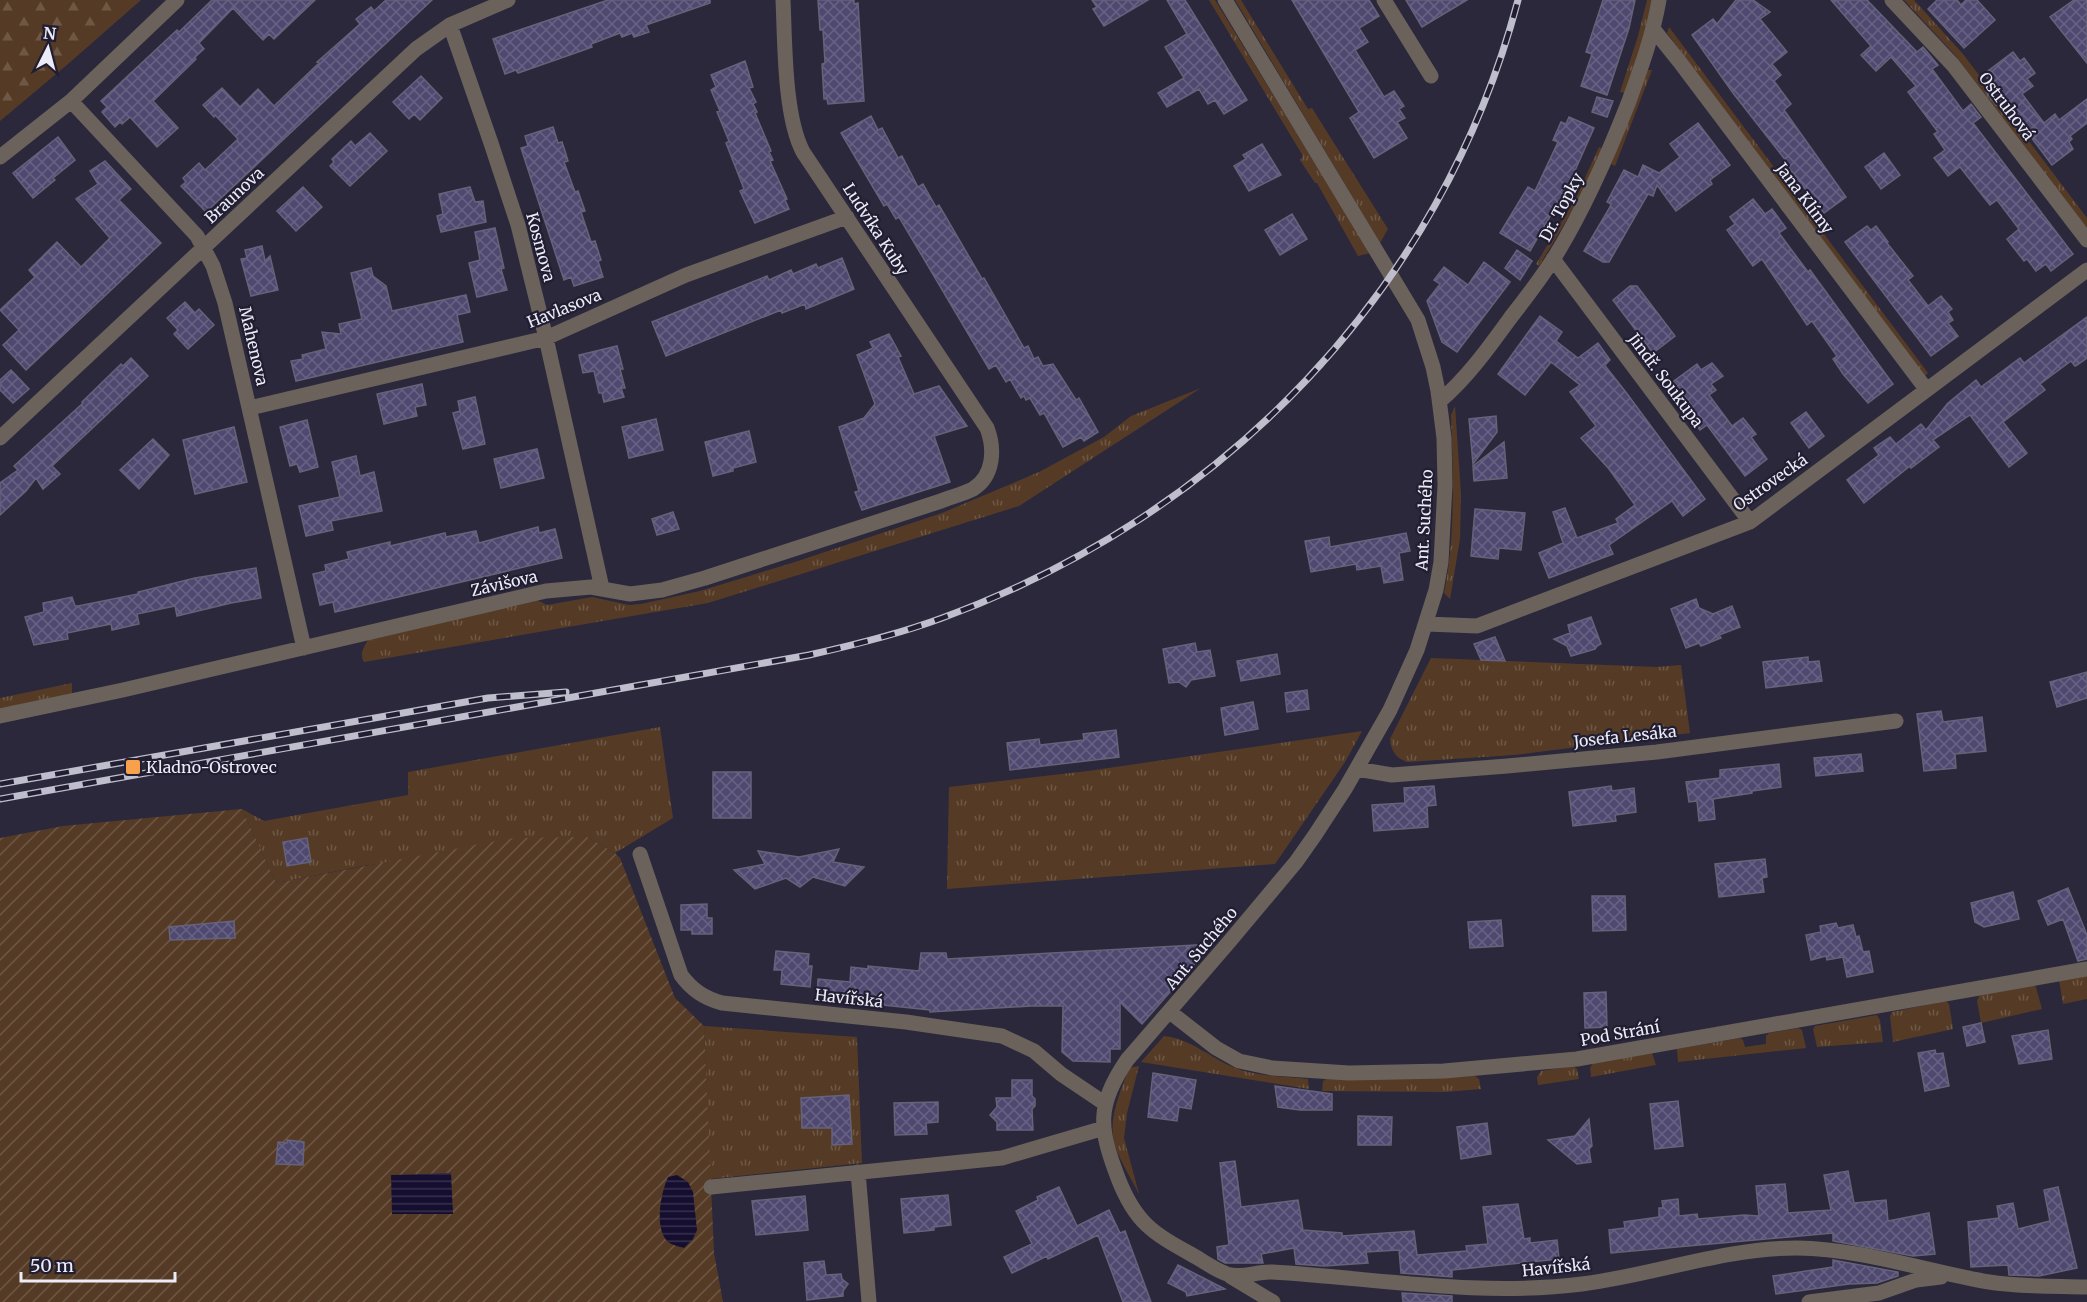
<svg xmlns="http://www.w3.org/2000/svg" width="2087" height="1302" font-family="Merriweather,serif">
  <defs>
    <pattern id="grass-tufts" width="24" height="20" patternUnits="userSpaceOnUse" patternTransform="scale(1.5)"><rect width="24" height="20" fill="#553b25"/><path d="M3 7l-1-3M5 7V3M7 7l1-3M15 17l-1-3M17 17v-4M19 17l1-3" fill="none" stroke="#6e5845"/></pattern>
    <pattern id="forest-firs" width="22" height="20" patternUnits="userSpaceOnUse" patternTransform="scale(1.5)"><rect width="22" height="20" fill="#553b25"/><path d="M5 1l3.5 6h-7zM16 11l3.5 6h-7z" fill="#6e5845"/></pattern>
    <pattern id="garden-furrows" width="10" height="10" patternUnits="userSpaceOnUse" patternTransform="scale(1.5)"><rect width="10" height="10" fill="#553b25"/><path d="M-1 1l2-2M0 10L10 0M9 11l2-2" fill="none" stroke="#6e5845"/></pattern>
    <pattern id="water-rules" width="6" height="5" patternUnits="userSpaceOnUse" patternTransform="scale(1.5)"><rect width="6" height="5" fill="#150e2f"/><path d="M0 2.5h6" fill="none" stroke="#37314e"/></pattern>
    <pattern id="building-cross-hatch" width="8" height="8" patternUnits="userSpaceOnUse" patternTransform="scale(1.5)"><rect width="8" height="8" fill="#4f4970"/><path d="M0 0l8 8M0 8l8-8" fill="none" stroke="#686385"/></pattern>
  </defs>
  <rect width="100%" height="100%" fill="#2b283c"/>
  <!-- grass -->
  <path fill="url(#grass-tufts)" d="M1209,0H1215L1370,253L1358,256L1317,183H1315L1300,160L1303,156Z
    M1235,0H1241L1308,109L1312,108L1388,229L1380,243Z
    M1647,0H1652L1643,38L1625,93L1620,92L1638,36Z
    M1904,0H1914L1963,54L2087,218V229L1955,55Z
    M1669,27L1928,373L1925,376L1667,33Z
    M1648,70H1652L1615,166L1611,164Z
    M1599,147L1603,149L1580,198L1539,266L1536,264L1576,198Z
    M1201,388L1019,506L708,603L364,662C359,654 364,647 368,640L537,600L547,605L592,597L629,605L641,604L700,591L795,562L942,513L1039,472L1104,437L1131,416Z
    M1455,406L1461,494L1460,539L1450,599L1444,593C1456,534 1453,475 1451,415Z
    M1431,658L1657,667L1681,665L1690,733L1514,755L1407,762C1396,758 1391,751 1390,739Z
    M72,683V695L0,711V698Z
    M660,727L673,818L615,853L587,837L363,866L276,883L242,809L264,821L408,795V772Z
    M1362,731L1345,762L1275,864L947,889L949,787L1088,771Z
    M2087,973V999L2063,1004L2059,980Z
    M2035,984L2042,1009L1981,1023L1977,1001L1980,994Z
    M1946,1001L1949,1004L1953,1029L1893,1042L1890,1016L1892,1012Z
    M1877,1015L1880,1020L1883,1042L1817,1047L1813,1029L1815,1026Z
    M704,1026L857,1037L862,1163L710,1179Z
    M1798,1028L1802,1030L1806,1048L1678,1062L1677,1049L1740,1038L1743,1040L1745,1047L1766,1044V1036L1769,1033Z
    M1164,1036C1191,1039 1209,1057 1233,1067C1256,1077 1284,1076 1308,1079L1309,1089L1141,1062Z
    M1652,1053L1656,1065L1591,1077L1590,1068L1593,1063Z
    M1139,1066L1127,1113L1124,1138L1139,1194C1132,1180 1123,1166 1117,1151C1105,1123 1120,1094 1129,1068Z
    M1573,1066L1577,1069L1579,1079L1538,1085L1537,1077L1541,1071Z
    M1475,1076L1479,1079L1481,1089L1445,1092L1322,1091L1323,1081L1326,1079Z"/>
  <!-- forest -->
  <path fill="url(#forest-firs)" d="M0,0H141L68,64L0,121Z"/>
  <!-- garden -->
  <path fill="url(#garden-furrows)" d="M242,809L276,883L513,838L587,837L615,853L620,858L675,998L704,1026L714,1253L723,1302H0V838L63,826Z"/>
  <!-- water -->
  <path fill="url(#water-rules)" d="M451,1173L453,1214H392L391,1175Z
    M677,1175L688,1182L693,1192L697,1230L693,1239L684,1248C678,1246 671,1245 667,1241C654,1226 661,1193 668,1177Z"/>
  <!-- building -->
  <path fill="url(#building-cross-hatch)" stroke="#656279" stroke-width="1.5" d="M212,0H315L274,39L269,34L263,40L233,8L199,43L204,49L195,57L196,59L153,101L178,128L157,147L130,117L122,124L120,122L115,127L102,112L107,107L101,101L177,30L179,32Z
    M386,0H432L206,212L181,186L186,182L183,178L199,163L205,170L238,139L215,115L214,117L203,105L222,88L240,107L258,89L274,106L319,63L317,62L360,24L356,19L371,7L374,11Z
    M608,0H710V3L646,25L649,32L634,37L632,33L622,37L620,33L591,44L592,47L581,51L518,73L516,70L505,74L493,39Z
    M818,0H854V4L858,3L864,101L828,104L827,99H824L822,64L825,63L823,30H820Z
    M1092,0H1148L1104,26L1093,9L1097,7Z
    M1167,0H1185L1247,100L1224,114L1215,100L1208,104L1199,89L1167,107L1158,93L1184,78L1165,47L1187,34Z
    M1292,0H1369L1379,16L1359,28L1368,42L1355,50L1384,97L1394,91L1404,106L1399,109L1405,118L1397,122L1407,138L1374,158L1350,118L1359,112Z
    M1406,0H1467L1422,27Z
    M1603,0H1635L1629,28L1607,95L1581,86L1592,54L1586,52Z
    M1736,0H1753L1770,12L1760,19L1787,52L1772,64L1781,75L1774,81L1791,104L1784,110L1846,197L1824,213L1785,163L1787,162L1733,93L1692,35L1713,19L1717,24Z
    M1831,0H1867L1917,52L1923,47L1938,65L1932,69L1963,111L1971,104L1981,117L1973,123L2073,254L2051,271L2046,264L2036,271L2027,259L2024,261L2007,239L2019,229L1997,200L1990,205L1960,167L1948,176L1934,158L1945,150L1934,134L1938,132L1908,92L1916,86L1891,57L1876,71L1861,55L1871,46Z
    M1937,0H1957L1961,5L1966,0H1977L1995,20L1964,48L1928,9Z
    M2074,0H2087V63L2050,17Z
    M2013,52L2020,61L2024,58L2035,73L2027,79L2033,86L2022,94L2044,123L2055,114L2059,120L2087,99V123L2070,136L2072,139L2069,142L2073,149L2052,165L2003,100L1996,105L1986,92L1993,86L1984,74Z
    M745,61L753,87L749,88L756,102L753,104L757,112L755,113L771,151L769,152L773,160L770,161L787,199L785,200L789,209L755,223L740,191L744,189L726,143L729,141L717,112L720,111L711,90L716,87L711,75Z
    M421,76L442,98L420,120L414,114L409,119L393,102Z
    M1597,97L1613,101L1607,117L1592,112Z
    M871,116L878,130L882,128L898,158L902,156L918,187L923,184L936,207L939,205L982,279L984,278L1024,348L1028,346L1034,359L1038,357L1043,366L1053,364L1076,400L1079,398L1098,432L1084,441L1081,437L1063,447L1044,413L1040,415L1030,398L1026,400L1024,396L1021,398L1010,379L1006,382L996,365L989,369L899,217L896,219L887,204L884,206L841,133Z
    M1569,117L1594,128L1569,184L1530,251L1500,233L1528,187L1535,191L1558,142L1553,140L1561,122L1566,124Z
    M1698,123L1730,165L1710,180L1712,184L1676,211L1657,185L1653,196L1648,194L1609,262H1603L1584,251L1610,207L1611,204L1607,202L1624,170L1638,177L1643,165L1659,173L1680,157L1670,144Z
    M553,127L558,143L562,142L565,151L568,161L564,162L575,192L578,191L585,211L581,212L591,242L595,241L601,260L598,261L603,277L574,286L571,277L564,280L521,148L528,146L525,136Z
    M370,133L387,151L350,186L330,166L334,162L332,159L351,141L355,146Z
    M58,137L75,160L53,178L55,180L33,198L13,173Z
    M1262,144L1281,175L1249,191L1234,166L1246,159L1243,155Z
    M1884,153L1900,175L1881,189L1865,167Z
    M105,161L131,189L119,200L161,243L26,370L3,345L19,330L0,310L35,277L29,270L57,242L81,267L110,238L76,199L98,184L90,171Z
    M303,187L322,207L296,231L277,211Z
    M470,187L475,202L483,201L486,222L441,232L437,216L443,214L439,194Z
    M1753,199L1765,214L1772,209L1786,228L1779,233L1808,272L1810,270L1893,384L1868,403L1843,374L1833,359L1837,356L1812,321L1807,325L1762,259L1753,266L1727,230L1735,224L1730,217Z
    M1292,214L1307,239L1280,255L1265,230Z
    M1867,226L1871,230L1876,226L1888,242L1887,243L1913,276L1908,280L1928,306L1941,296L1952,309L1948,312L1953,320L1948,323L1958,336L1931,356L1845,242Z
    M495,228L504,268L501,269L507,290L477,297L469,263L480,260L475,232Z
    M262,246L265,261L270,256L278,290L251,296L241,259L247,258L245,250Z
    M1517,250L1532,261L1520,280L1505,268Z
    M842,258L854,289L806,309L805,304L782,313L781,310L666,356L652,322L767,276L769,280L791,270L793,274L816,264L818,268Z
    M1484,262L1510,282L1457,352L1442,342L1427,301L1440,284L1434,280L1444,267L1468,285Z
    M371,268L373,276L386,286L392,311L466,295L470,312L457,315L463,342L296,381L291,361L303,359L302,355L326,349L322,332L341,334L339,324L362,319L351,273Z
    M1630,286H1637L1675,336L1653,353L1613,300Z
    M185,302L195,313L199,309L214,325L188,349L174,334L178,330L167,318Z
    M1540,316L1562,332L1556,341L1578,358L1598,343L1610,360L1605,365L1606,367L1625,391L1705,499L1683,516L1672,501L1609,545L1613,554L1549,578L1539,553L1563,543L1553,512L1565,508L1577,538L1618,523L1616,519L1635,505L1609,469L1581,438L1596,426L1570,392L1580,385L1551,362L1525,395L1498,374Z
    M2087,317V358L2077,365L2075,366L2071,361L2040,384L2045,390L2003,422L2027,453L2009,467L1970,415L1933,440L1939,447L1911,468L1910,466L1864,503L1847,480L1879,455L1874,448L1890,437L1896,444L1921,424L1926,430L1948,403L1976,380L1981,387L2020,358L2024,363Z
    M889,334L901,356L898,357L914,394L939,386L967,426L934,436L950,482L862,510L855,492L859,491L839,427L864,418L875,404L857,355L873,348L870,342Z
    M617,346L623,369H620L625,388H621L624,397L604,402L602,393H599L594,371L583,373L579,355Z
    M131,358L148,376L52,466L60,474L43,489L36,478L26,491L0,515V483L18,470L14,466L83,403L82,402L121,364L123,366Z
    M1712,363L1723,376L1711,384L1716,390L1709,395L1732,426L1743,418L1756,434L1751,437L1767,459L1745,476L1707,425L1700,430L1687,412L1693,407L1674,381L1697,364L1701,370Z
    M11,370L29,389L13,403L0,390V380Z
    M422,384L426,405L415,407L417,416L384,424L377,394Z
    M475,397L485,444L463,449L453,413L460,411L458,401Z
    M1806,412L1824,436L1809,448L1791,423Z
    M1496,416L1497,432L1473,464L1469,419Z
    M656,419L663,450L629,458L622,427Z
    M307,420L318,467L300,472L297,464L290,466L280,427Z
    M234,427L247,482L195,494L183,440Z
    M749,431L756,462L733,468V471L713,476L705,442Z
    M153,439L169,455L139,489L120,470Z
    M1504,442L1507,478L1474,481L1473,466Z
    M537,449L544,478L501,488L494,459Z
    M356,456L360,476L374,472L382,511L331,521L333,530L306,536L299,506L340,497L332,462Z
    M1475,509L1525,513L1521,550L1499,548L1498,559L1471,556Z
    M673,512L679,529L657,535L652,519Z
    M538,527L539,533L555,529L562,558L335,612L333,602L320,605L313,574L326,571L325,565L349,559L347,552L390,542V546L445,533L446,537L476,531L479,543Z
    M1406,533L1410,551L1399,553L1403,580L1384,583L1381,566L1357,570L1356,564L1311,572L1305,541L1329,537L1330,547Z
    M256,568L261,598L231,603L177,616L175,606L137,614L139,624L112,630L111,624L67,633L68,639L34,645L25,617L44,612L43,603L72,597L75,606H78L138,594V592L195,578Z
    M1696,599L1699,608L1713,614L1732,606L1740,627L1719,635L1721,638L1701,646L1699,643L1686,648L1671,609Z
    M1591,617L1601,644L1597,646L1595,649L1571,656L1567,646L1554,639L1570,633L1568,625Z
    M1495,637L1505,661L1481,660L1474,644Z
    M1195,643L1197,652L1210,650L1215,676L1191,680L1186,687L1179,682L1169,683L1163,649Z
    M1277,654L1280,674L1241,681L1237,661Z
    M1808,657V662L1819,661L1822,681L1766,688L1763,662Z
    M2087,672V698L2057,707L2050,682Z
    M1307,690L1309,709L1287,712L1285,693Z
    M1253,702L1258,729L1225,735L1221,708Z
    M1941,711L1943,722L1982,717L1986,751L1955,754L1956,768L1924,771L1917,714Z
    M1116,730L1119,757L1010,770L1007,743L1039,739L1040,745L1084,740L1083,734Z
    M1861,754L1863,771L1816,776L1814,758Z
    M1779,764L1781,787L1752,791V793L1713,799L1715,819L1699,821L1697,801L1689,802L1686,782L1720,778V770Z
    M713,772H751V818H713Z
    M1434,786L1436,805L1427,806L1428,827L1374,831L1372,805L1405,803L1404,788Z
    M1611,786L1612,791L1634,788L1636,812L1615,815L1616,821L1573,826L1569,792Z
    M307,838L311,862L287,866L283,842Z
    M839,849L833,862L864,867L845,886L813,877L800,887L786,878L755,889L734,870L765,864L758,851L799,857Z
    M1765,859L1767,877L1762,878L1764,892L1719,897L1715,864Z
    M2068,888L2087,935V959L2078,961L2063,919L2048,925L2038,901Z
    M2013,892L2019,919L1984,927L1975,922L1971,903Z
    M1592,896H1625L1626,930L1593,931Z
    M707,904V918H712V934H692V930H681V905Z
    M1501,920L1503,946L1470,948L1468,922Z
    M234,921L235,938L170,940L169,927Z
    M1836,923L1838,928L1853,925L1856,937L1859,936L1863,952L1869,951L1873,972L1847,977L1843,957L1827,960L1826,956L1811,960L1806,935L1821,932L1820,926Z
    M1212,944L1142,1024L1120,1002V1049H1110V1062L1073,1061L1062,1052L1063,1006H1031L930,1012V1010L817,998L818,979L850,982L851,967L868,969V966L919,971L921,953H946L947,959Z
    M776,951L809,954L808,966H812L810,987L781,984L782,970H774Z
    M1606,992L1607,1027L1585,1028L1584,993Z
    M1981,1023L1985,1042L1967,1046L1963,1027Z
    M2048,1030L2052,1059L2019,1064L2012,1036Z
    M1935,1050L1936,1054L1943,1053L1949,1086L1925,1091L1918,1053Z
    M1153,1073L1196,1080L1191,1109L1179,1107L1177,1121L1148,1117Z
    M1012,1080H1032V1096L1035,1099V1106L1032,1109L1033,1130H997V1122L990,1115L997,1107L996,1098H1012Z
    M1275,1086L1332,1094V1110H1300L1278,1107Z
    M849,1095L852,1144L832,1145V1128H802L801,1098Z
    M1678,1101L1683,1146L1655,1149L1650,1104Z
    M938,1102V1122L926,1123L927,1134L895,1135L894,1103Z
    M1358,1116L1392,1117L1391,1145H1358Z
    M1589,1119L1592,1146L1589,1149L1591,1162L1577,1164L1548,1140L1575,1136Z
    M1487,1123L1491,1154L1461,1159L1457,1127Z
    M287,1140L304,1142L303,1165L276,1164L278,1142L287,1143Z
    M1235,1161L1241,1207L1298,1200L1303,1230L1342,1233V1236L1414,1231L1417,1255L1467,1251L1466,1246L1488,1244L1483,1207L1518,1204L1524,1239L1530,1238V1243L1557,1240L1559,1259L1452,1270V1277L1401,1273L1399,1250L1366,1252L1368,1263L1324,1266L1296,1264L1294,1248L1261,1254L1263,1263H1225L1218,1259L1217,1247L1229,1245L1220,1163Z
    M1848,1171L1854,1203L1886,1200L1888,1221L1929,1213L1935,1254L1913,1256L1833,1241V1233L1611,1253L1609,1230L1625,1228L1624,1222L1659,1217V1208H1663L1662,1201L1678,1199L1679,1216L1697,1214L1698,1219L1744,1215L1759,1216L1756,1186L1785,1184L1788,1213L1831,1210L1824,1175Z
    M1059,1187L1077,1226L1109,1210L1120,1233L1125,1231L1151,1302H1123L1098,1235L1048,1259L1047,1256L1012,1273L1004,1257L1032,1244L1016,1211L1038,1200L1037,1197Z
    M2058,1187L2077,1268L2039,1276L2009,1275L2008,1265L1971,1267L1968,1222L1999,1218L1997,1206L2013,1203L2018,1229L2050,1221L2044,1190Z
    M948,1195L951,1225L934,1227V1230L904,1233L901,1199Z
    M805,1196L808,1230L756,1235L752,1201Z
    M1833,1260L1898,1272V1276L1877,1283L1849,1284L1776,1294L1773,1276L1833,1267Z
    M824,1261L826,1275L841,1274L842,1279L848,1284L843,1291V1296L807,1300L804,1263Z
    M1178,1265L1225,1289L1187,1296L1186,1292L1168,1283Z
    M1402,1293L1452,1296V1302H1403Z"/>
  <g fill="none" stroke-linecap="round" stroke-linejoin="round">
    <!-- minor -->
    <path stroke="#6b625b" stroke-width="15" d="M1225,0L1418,320L1433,367L1438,391L1444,438L1445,485L1441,562L1436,590L1417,650L1390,710L1345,789L1315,835L1296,862L1229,942L1127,1060C1096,1106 1099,1128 1118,1178C1136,1225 1155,1234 1196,1257C1206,1263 1216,1270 1227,1274C1242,1279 1257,1271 1272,1272C1375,1278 1478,1297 1582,1284C1654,1275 1723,1248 1797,1248C1863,1249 1925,1271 1989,1282C2022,1287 2055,1286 2087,1287
      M1384,0L1431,76
      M1892,0L1953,65L2087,240
      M450,25L491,143L518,225L546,338L602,588
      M1654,30L1679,61L1926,389
      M71,101L197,236L213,266L225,303L304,648
      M0,157L71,101L177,0
      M1553,259L1750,522
      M1440,401C1468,377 1490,346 1511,317C1526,298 1541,278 1554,258C1585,208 1608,155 1629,101C1641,68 1653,35 1659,0
      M250,408L546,338L686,275L847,217
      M0,438L416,49L450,25L508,0
      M1427,624L1477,626L1750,522L2087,270
      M0,716L123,690L546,591L591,587L630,594L662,590L705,578L941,501C951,497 963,494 973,489C994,476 995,449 987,428L803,152C784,116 785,42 783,0
      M1357,769L1392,775L1507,766L1657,752L1896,721
      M640,854L681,975C692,990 704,998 722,1003L906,1022L1002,1036L1034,1051L1061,1074L1104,1103
      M1170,1012L1216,1048L1239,1061L1272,1068L1349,1073L1444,1071L1577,1059L2087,969
      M858,1172L869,1302
      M711,1187L1002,1158L1104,1128
      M1230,1276L1273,1302
      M1809,1302L1879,1293L1916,1280L1941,1277"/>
    <!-- rail casing -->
    <g stroke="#bfbecd" stroke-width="7">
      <path id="rail" d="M0,784L488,698L566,692
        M0,799L809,655C854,645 899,634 942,618C1224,515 1441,291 1518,0"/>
    </g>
    <!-- rail -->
    <use href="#rail" stroke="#211e31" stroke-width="4.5" stroke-dasharray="14" stroke-linecap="butt"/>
  </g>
  <!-- markers -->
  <rect fill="#f9a04c" stroke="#211e31" stroke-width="2" x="125" y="759" width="16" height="16" rx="3"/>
  <g text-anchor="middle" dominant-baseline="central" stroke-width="4.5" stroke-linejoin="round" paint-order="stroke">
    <!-- street labels -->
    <g font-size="16" fill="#ecebf8" stroke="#211e31">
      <text transform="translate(2007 106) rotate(53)">Ostruhová</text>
      <text transform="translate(234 195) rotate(-43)">Braunova</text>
      <text transform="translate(1805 198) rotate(53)">Jana Klímy</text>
      <text transform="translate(1561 207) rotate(-62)">Dr. Topky</text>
      <text transform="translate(876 229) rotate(57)">Ludvíka Kuby</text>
      <text transform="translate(541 247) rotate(75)">Kosmova</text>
      <text transform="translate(564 308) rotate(-22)">Havlasova</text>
      <text transform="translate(254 346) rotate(77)">Mahenova</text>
      <text transform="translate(1666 380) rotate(53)">Jindř. Soukupa</text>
      <text transform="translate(1770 482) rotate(-35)">Ostrovecká</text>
      <text transform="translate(1424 520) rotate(-87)">Ant. Suchého</text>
      <text transform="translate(504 583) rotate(-13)">Závišova</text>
      <text transform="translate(1625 736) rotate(-6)">Josefa Lesáka</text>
      <text transform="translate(1201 948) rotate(-50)">Ant. Suchého</text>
      <text transform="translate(849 998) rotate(6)">Havířská</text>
      <text transform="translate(1620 1033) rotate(-10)">Pod Strání</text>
      <text transform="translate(1556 1267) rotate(-6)">Havířská</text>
    </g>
    <!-- poi labels -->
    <g font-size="16" fill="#ecebf8" stroke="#211e31" text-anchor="start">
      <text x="146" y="767">Kladno-Ostrovec</text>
    </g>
  </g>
  <!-- north arrow -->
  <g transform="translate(48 48) rotate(6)" stroke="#211e31" stroke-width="4.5" paint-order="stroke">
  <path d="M0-4.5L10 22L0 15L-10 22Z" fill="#ecebf8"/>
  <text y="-9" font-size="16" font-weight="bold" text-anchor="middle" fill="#ecebf8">N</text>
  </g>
  <!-- scale -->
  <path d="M21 1272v9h154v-9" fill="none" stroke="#ecebf8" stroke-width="3"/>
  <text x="30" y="1272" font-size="18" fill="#ecebf8" stroke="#211e31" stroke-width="4.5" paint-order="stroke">50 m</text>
</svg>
